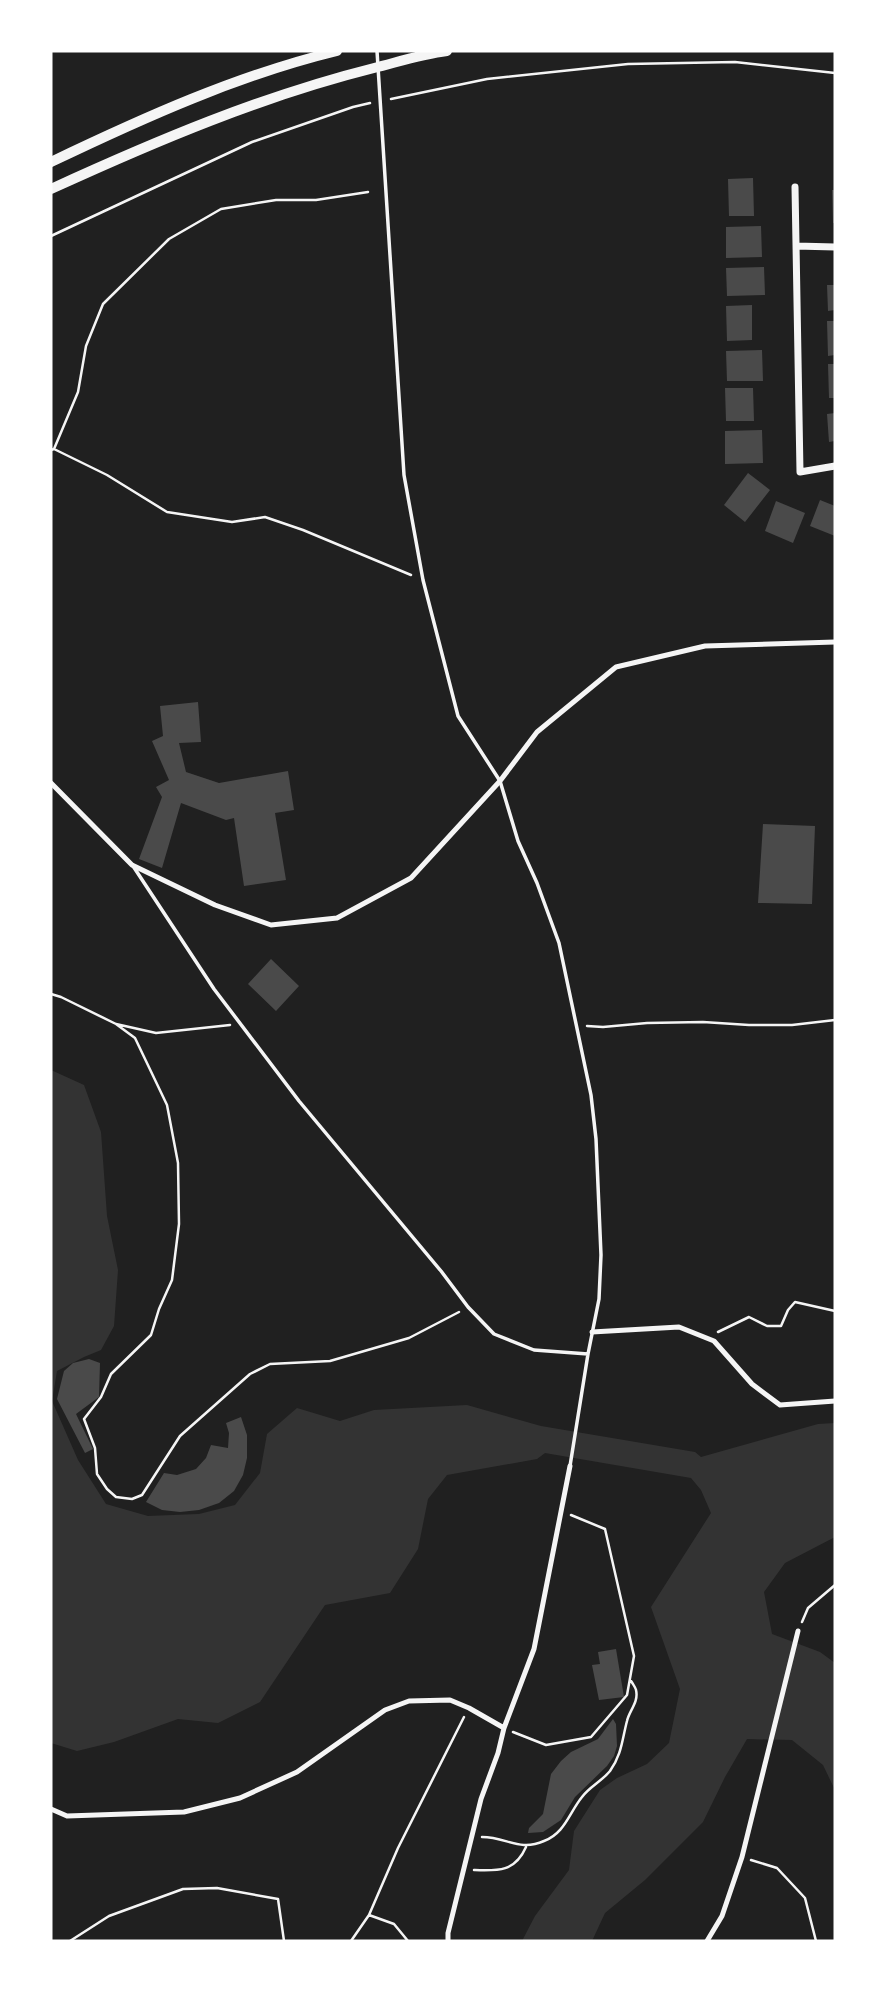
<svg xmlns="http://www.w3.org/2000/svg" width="886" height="1992" font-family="Spectral,serif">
  <rect width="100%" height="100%" fill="#111"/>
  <!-- green -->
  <path fill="#202020" d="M51,51H835V1941H51Z"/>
  <!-- water -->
  <path fill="#333" d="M51,1070L84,1085L101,1132L107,1216L118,1270L114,1326L101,1350L84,1357L57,1371L52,1401L78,1460L106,1504L148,1516L199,1514L235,1505L260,1473L267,1434L297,1408L340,1421L374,1410L467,1405L541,1426L695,1452L701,1457L818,1424L835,1423V1537L785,1563L764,1592L772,1634L820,1652L835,1663V1790L823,1765L792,1740L747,1739L725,1777L703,1822L645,1880L605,1913L592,1941H522L535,1916L569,1870L574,1831L600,1790L617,1778L647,1764L669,1743L680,1689L651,1607L711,1513L701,1490L691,1478L545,1453L537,1459L447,1475L428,1499L418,1549L390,1593L325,1605L260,1702L218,1723L178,1719L114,1742L77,1751L51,1743Z"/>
  <!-- building -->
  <path fill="#4a4a4a" d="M753,178L754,216H729L728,179Z
    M832,190H835V223H833Z
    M761,226L762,257L726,258V227Z
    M764,267L765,295L727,296L726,268Z
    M827,285H835V310L828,311Z
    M752,305V340L727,341L726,306Z
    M827,321H835V355L828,356Z
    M762,350L763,381H727L726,351Z
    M828,364H835V398H829Z
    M725,388H753L754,421H726Z
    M835,413V441L829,442L827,414Z
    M762,430L763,463L725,464V431Z
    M748,473L770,490L745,522L724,505Z
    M820,500L835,506V536L810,526Z
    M776,501L805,513L793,543L765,531Z
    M198,702L201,742L179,743L186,772L219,783L288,771L294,810L275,813L286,880L244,886L234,818L226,820L181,803L162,868L139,859L162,797L156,787L169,780L152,741L163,736L160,706Z
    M763,824L815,826L812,904L758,903Z
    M271,959L299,986L276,1011L248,984Z
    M89,1359L100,1363L99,1397L76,1414L93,1449L85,1453L57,1399L64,1371L73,1363Z
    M241,1417L247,1435V1458L243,1475L234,1491L219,1503L199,1510L180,1512L162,1510L146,1502L164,1473L177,1475L196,1469L206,1458L211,1445L228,1448L229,1433L226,1423Z
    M616,1649L624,1697L599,1700L592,1665L600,1664L598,1652Z
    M613,1719L616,1724L617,1746L614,1756L607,1766L575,1797L561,1820L543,1832L528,1833L529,1828L543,1814L551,1774L561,1761L571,1752L598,1739Z"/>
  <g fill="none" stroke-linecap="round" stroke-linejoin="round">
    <!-- path -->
    <path stroke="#f5f5f5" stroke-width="2.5" d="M391,99L487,79L628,64L735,62L835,73
      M51,236L252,142L353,107L370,103
      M54,449L78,392L86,346L103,304L169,239L221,209L276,200H316L368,192
      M51,450L54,449L107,475L167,512L232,522L265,517L303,530L411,575
      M51,994L61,997L116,1024L156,1033L230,1025
      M116,1024L135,1038L167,1105L178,1163L179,1224L172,1280L159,1309L151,1335L111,1374L101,1397L84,1419L95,1448L97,1474L107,1489L116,1497L132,1499L142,1495L180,1436L250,1374L270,1364L330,1361L409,1338L459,1312
      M587,1026L603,1027L647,1023L703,1022L749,1025H792L835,1020
      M718,1332L749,1317L767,1326H781L788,1310L795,1302L835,1311
      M802,1622L808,1608L835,1585
      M513,1732L546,1745L591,1737L627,1695L634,1656L605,1529L571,1515
      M482,1837C507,1837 519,1852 544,1841C565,1833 569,1813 582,1797C589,1787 602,1781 610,1771C622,1754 622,1740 627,1721C629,1711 639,1702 636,1690C636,1689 632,1682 631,1681
      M751,1860L777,1868L805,1898L816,1941
      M474,1870C498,1871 515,1872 526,1847
      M369,1915L394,1924L408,1941
      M70,1941L109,1916L183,1889L217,1888L278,1899L284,1941
      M351,1941L369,1915L398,1848L464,1717"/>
    <!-- service -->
    <path stroke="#f5f5f5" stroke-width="3.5" d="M377,51L404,475L423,580L458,716L500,781L518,841L537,883L559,943L591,1095L596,1139L601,1255L599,1299L588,1354
      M133,866L214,989L299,1101L441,1271L468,1307L494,1334L534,1350L588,1354L570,1466"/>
    <!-- pedestrian -->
    <path stroke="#f5f5f5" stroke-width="5" d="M51,783L132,865L215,905L271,925L337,918L411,878L500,781L537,732L616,667L705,646L835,642
      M592,1332L679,1327L714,1341L752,1384L780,1405L835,1401
      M51,1809L67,1816L184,1812L240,1798L297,1772L385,1710L409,1701L450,1700L469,1708L504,1728
      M448,1941V1933L481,1799L498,1753L504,1728L534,1649L570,1466
      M707,1941L722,1916L742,1857L798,1631"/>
    <!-- minor -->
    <path stroke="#f5f5f5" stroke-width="7" d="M795,187L800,472L835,466
      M796,246L835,247"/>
    <!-- secondary -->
    <path stroke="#f5f5f5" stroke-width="10" d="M51,162C143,118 238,75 337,51
      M51,189C156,141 262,96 374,68C398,62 422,54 447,51"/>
  </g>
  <!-- border -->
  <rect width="886" height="1992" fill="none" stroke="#ffffff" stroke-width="105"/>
</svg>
